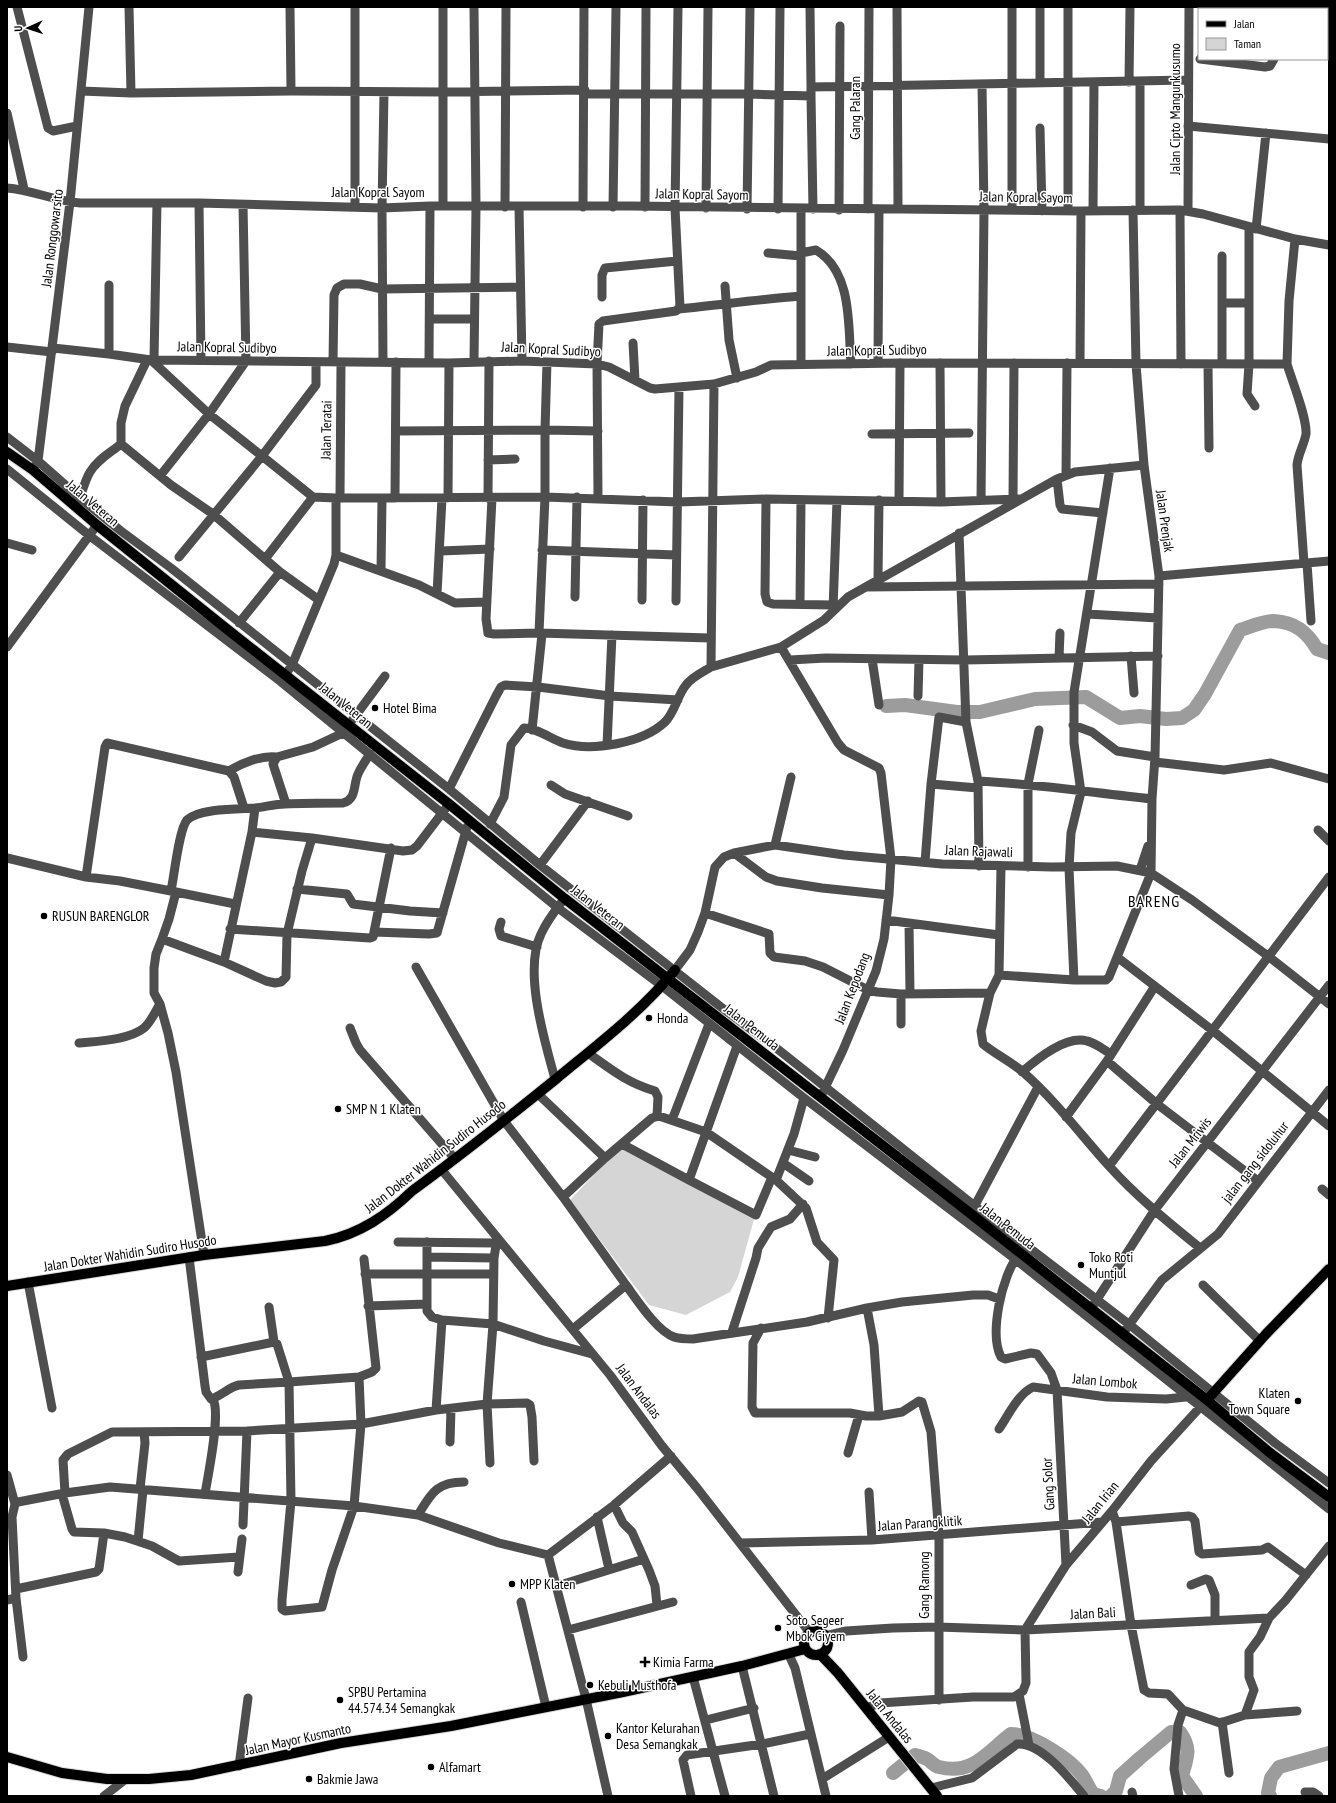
<svg xmlns="http://www.w3.org/2000/svg" width="1336" height="1803" font-family="'PT Sans Narrow',sans-serif">
  <rect width="100%" height="100%" fill="#fff"/>
  <!-- green -->
  <path fill="#d5d5d5" d="M622,1145L756,1212L738,1277L730,1292L686,1315L649,1305L570,1200Z"/>
  <g fill="none" stroke-linecap="round" stroke-linejoin="round">
    <!-- river -->
    <path stroke="#9c9c9c" stroke-width="14" d="M886,706L905,705L957,712H980L1035,699L1086,697L1120,718L1140,716L1166,719L1182,718L1194,710L1205,694L1240,630C1250,627 1263,621 1274,621C1295,622 1307,632 1317,649L1329,653
      M893,1773L915,1755C919,1756 923,1757 927,1759C931,1761 934,1766 939,1767C973,1776 988,1751 1011,1734C1032,1734 1070,1759 1082,1775C1086,1781 1089,1788 1093,1794L1101,1796
      M1111,1796L1116,1791L1120,1776L1140,1758L1171,1732H1180C1192,1749 1187,1757 1182,1776L1196,1796
      M1270,1796L1268,1793L1271,1778L1279,1767L1329,1753"/>
    <!-- major casing -->
    <g stroke="#dbdbdb" stroke-width="12">
      <path id="major" d="M7,452L33,470L97,525L223,626L449,804L564,898L971,1214L1207,1400L1269,1452L1329,1497
        M7,1286L204,1255L325,1241C360,1234 387,1215 412,1191C461,1155 509,1117 556,1079C597,1045 641,1012 675,970
        M1207,1400L1266,1334L1329,1269
        M804 1643a12 12 0 1 1 24 0a12 12 0 1 1-24 0Z
        M820,1654L838,1673L937,1796
        M7,1757L62,1773L107,1779H149L191,1775L341,1743L451,1726L623,1692L742,1666L805,1649"/>
    </g>
    <!-- minor -->
    <path stroke="#4e4e4e" stroke-width="9" d="M17,7L48,128L53,131L77,126
      M290,7L291,91
      M355,7V207
      M810,7L811,87
      M897,7L898,209
      M1012,7V210
      M1327,32H1329
      M1200,59L1265,67L1270,66L1274,59
      M1129,82L1130,7
      M1040,83V7
      M81,91L131,93L129,7
      M131,93L291,91L442,92L585,90
      M584,94H749L811,96V87L1188,80
      M811,96L813,209
      M7,113L24,189
      M1188,126L1329,139
      M1040,128L1042,211
      M7,188C32,190 55,201 80,203H199L382,208L430,206H630L1081,211L1180,210L1203,214L1295,239L1329,245
      M199,203L201,360
      M443,206V7
      M505,207L506,7
      M519,207L522,361
      M583,207L584,7
      M613,207L616,7
      M645,207L646,7
      M706,208L708,7
      M747,209L750,7
      M778,209L780,7
      M801,209V364
      M868,209L869,7
      M839,210L840,26
      M1140,210V82
      M1180,210L1181,364
      M1068,211V7
      M1093,211L1094,82
      M1188,211L1189,7
      M1249,227V364L1247,394L1255,406
      M1256,229L1266,133
      M768,253L801,256
      M801,253L816,250C853,272 848,327 851,364
      M1222,256V364
      M109,285V354
      M725,286L729,340L737,378
      M602,297V275L605,268L677,261
      M1222,303H1249
      M679,309C720,305 760,299 801,296
      M430,319H474
      M633,343L635,380
      M7,347L52,352
      M53,348L109,354L151,360L449,363L522,361L597,364L609,367L650,388L655,389L714,384L756,372L771,365L900,363L1287,364L1289,301L1295,239
      M147,360L125,406L121,423V444L171,485L213,514L280,572L319,600
      M151,360L209,414L262,456L316,385V362
      M154,360L157,203
      M474,361L476,207L474,7
      M333,362L334,295L337,288L344,284H360L382,289L520,287
      M383,362L382,208L384,92
      M429,362L430,206
      M878,363L879,209
      M940,363L941,502
      M1080,363L1081,211
      M1208,364L1209,448
      M1287,364C1292,381 1307,417 1306,434C1304,445 1298,454 1297,465L1304,563
      M714,384L711,667L781,647L824,620L848,597L1057,479L1075,472L1144,465
      M396,431L545,430L547,362
      M872,434L969,433
      M7,437L38,461L80,498L121,531L171,568L449,789L540,865L721,1007L775,1047L976,1207L1130,1325L1275,1443L1329,1483
      M488,460L515,459
      M36,464L38,461L70,202L89,7
      M7,469L90,536L280,681L558,908L662,986L804,1098L1015,1259L1329,1509
      M1066,475L1067,363
      M160,476L209,414L246,361L243,205
      M1057,479L1060,505L1062,509L1103,513
      M340,498L341,362
      M395,498L396,362
      M442,498L437,594L455,603L487,602
      M448,498L449,363
      M488,498L489,361
      M492,498L486,619L488,633L494,634L539,633L710,638
      M598,498L597,364L599,324L603,321L676,311L680,307L675,208L678,7
      M766,499L765,594L767,602L773,604L833,605
      M1013,499L1014,363
      M899,500L900,363
      M981,500L984,210L982,84
      M77,502C83,493 84,482 90,472C97,460 110,453 121,444
      M959,533L966,722
      M7,543L32,550
      M542,550L676,555
      M441,551L490,549
      M336,555L419,585L437,594
      M179,557L262,456L313,497L336,498L545,497L678,502L766,499L941,502L1019,499
      M265,559L313,497
      M1307,563L1311,621
      M381,571L382,498
      M1159,576L1329,561
      M878,579L879,500
      M866,587L1159,584
      M575,597L577,497
      M642,600L643,500
      M676,601L679,388
      M800,604L801,500
      M833,609L837,501
      M1087,614L1158,618
      M239,623L280,572
      M539,633L545,497V430L598,431
      M7,647L97,525
      M781,647L838,743L844,750L879,768L881,773L891,859L889,895L884,939L876,971L843,1050L822,1094
      M1131,656L1134,693
      M1059,658L1060,633
      M872,659L879,705
      M790,660L826,658L964,660L1158,656
      M281,681L292,665L334,564L336,555V498
      M918,696L919,660
      M353,719L385,676
      M1073,725L1092,732L1117,751L1155,757
      M532,730L542,634
      M607,745L612,635
      M1155,762L1224,770L1271,763L1329,779
      M229,771C242,763 261,755 277,757
      M978,781C1036,784 1094,793 1152,799
      M931,784L978,788
      M551,785L565,794L628,816
      M449,789L496,696L501,687L505,685L538,687L610,696L678,700
      M286,804L273,764L277,757L313,747L343,733
      M490,824L504,797L511,745L524,728C537,728 551,739 563,743C592,752 643,743 665,722C675,712 677,696 686,685C692,677 703,672 711,667
      M1318,830L1329,841
      M252,832L312,838
      M775,845L791,777
      M734,853L766,877L777,881L822,888L889,895
      M7,858L86,877L120,881L176,892L169,919L162,939L224,962L266,981L275,983L281,982L286,977L287,934L302,871L312,838L403,851L412,850L417,846L446,808
      M925,862L931,784L939,717L966,722L978,781L979,866
      M540,865L588,801
      M1001,866L999,975L990,993L981,1031L983,1044C995,1054 1010,1061 1023,1072C1055,1100 1081,1135 1109,1166C1137,1197 1168,1222 1200,1248
      M1028,867V784L1039,730
      M1140,870L1148,846
      M86,877L105,747L107,743L229,771L234,777L244,808
      M297,889L347,894L353,904L410,911L443,913
      M171,891C174,877 179,829 187,820C199,808 240,809 255,808C265,807 275,804 285,804C304,803 324,803 343,803C357,799 353,785 358,774C361,767 366,760 370,754
      M176,892L235,904
      M705,913L769,934L770,953L774,957L805,961L823,967L868,990L877,992L901,994L990,993
      M886,920L999,935
      M501,922L499,929L501,936L537,947
      M909,924L910,993
      M230,929L370,938L373,937L374,932L429,934L437,933L467,827
      M374,932L391,848
      M162,939L156,954L154,968V993L160,1004L168,1033L176,1072L204,1255
      M1117,957L1212,1030L1329,1126
      M224,962L252,832L255,808
      M416,967L504,1121L563,1197
      M675,970L690,950L698,932L705,913L715,867L724,857L734,853L775,845L844,855L942,864L1051,867L1117,866L1151,873L1192,900L1268,956L1329,1004
      M999,975L1074,980H1106L1109,977L1151,873L1152,799L1155,757L1159,576L1144,465L1136,364L1133,210
      M1074,980L1069,868L1071,833L1081,792L1074,743V692L1110,468
      M901,994V1024
      M350,1028L356,1043L360,1050L455,1159
      M79,1043C98,1041 129,1040 144,1028C151,1022 155,1012 160,1004
      M588,1053C612,1070 626,1082 655,1091L658,1097L657,1116
      M1107,1061L1157,1104L1258,1181
      M1022,1072C1037,1059 1066,1035 1087,1041C1096,1043 1104,1050 1111,1054
      M555,1079C545,1042 523,971 541,934C546,923 554,912 561,903
      M538,1094L605,1158
      M1066,1117L1107,1061L1155,986
      M672,1120L709,1024
      M622,1144L689,1180L737,1046
      M788,1150L815,1157
      M783,1163L809,1181
      M1109,1166L1329,877
      M441,1169L610,1375L662,1446L697,1488L810,1633
      M689,1180L756,1215L772,1177
      M776,1180L794,1134L804,1098
      M1322,1189L1329,1195
      M972,1211L1038,1087
      M398,1242L495,1243
      M427,1242V1311L432,1317L442,1320
      M1018,1256C1002,1275 989,1334 1001,1357L1005,1359L1031,1353L1037,1354L1051,1373L1057,1390L1066,1565
      M189,1257L205,1386L206,1392L211,1399H213C221,1414 208,1475 205,1494
      M427,1257L494,1258
      M365,1274H493
      M28,1282L52,1408
      M626,1285C637,1300 657,1331 674,1337C680,1339 687,1339 693,1339L807,1322L867,1308L902,1302L973,1295H988L999,1299
      M1203,1285L1260,1341
      M1094,1304L1154,1211L1329,985
      M368,1306L427,1304
      M269,1307L274,1342
      M867,1308L874,1345L879,1416
      M761,1328L753,1343L752,1407L755,1413H850L866,1416H879L902,1412L919,1401L922,1402L931,1432L939,1536V1700
      M573,1329L626,1285L563,1197L605,1158L652,1118L659,1116L706,1132L776,1180L806,1208L817,1242L834,1260L828,1318
      M1126,1329L1162,1280L1218,1234L1329,1090
      M732,1332L756,1258L758,1248L771,1227L790,1219L803,1204
      M201,1357L274,1342L277,1344L289,1382L239,1385C229,1387 221,1396 211,1399
      M359,1377L361,1424L354,1506L332,1570L322,1607L285,1611L282,1609V1600L291,1501L289,1382Z
      M359,1377L372,1372L376,1368L364,1259
      M436,1410L442,1320L493,1324L544,1341L592,1354
      M999,1429C1008,1416 1018,1394 1033,1387L1107,1397L1166,1399L1186,1397
      M450,1442L451,1409
      M848,1453L859,1415
      M490,1463L487,1404L527,1403L530,1405L532,1417L534,1461
      M7,1475L15,1504
      M140,1489L145,1443L144,1432
      M869,1492L872,1540
      M65,1493L63,1460L68,1454L112,1432L247,1431L361,1424L436,1410L487,1404L493,1324L494,1258L497,1239
      M62,1494L72,1529L74,1532L104,1533L125,1537L152,1546L179,1561L239,1557
      M614,1505L623,1523L632,1532L649,1570L655,1586L657,1605
      M1112,1511L1116,1522L1131,1625L1144,1690L1149,1693L1168,1694L1183,1710L1220,1723L1245,1715L1297,1711
      M418,1515C431,1494 436,1482 464,1482
      M597,1517L609,1569
      M1116,1522L1189,1516L1192,1517L1195,1521L1199,1552L1202,1554L1262,1550L1268,1547L1306,1575
      M243,1525L247,1431
      M138,1541L143,1490
      M740,1543L872,1540L1102,1522
      M548,1555L586,1699L608,1796
      M238,1572L242,1539
      M1191,1585L1206,1579L1209,1580L1215,1595V1620
      M557,1586L644,1559
      M16,1589L96,1572L99,1569L104,1533
      M16,1598L23,1657
      M7,1600L16,1598L12,1517L15,1504L18,1502L65,1493L110,1487L354,1506L418,1515L499,1543L548,1555L614,1505L671,1456
      M521,1602L546,1707
      M568,1630L673,1602
      M1025,1630L1066,1565L1112,1511L1151,1461L1203,1404
      M825,1636L846,1631L893,1628L938,1627L1025,1630L1269,1618L1285,1601L1329,1546
      M789,1655L795,1668L826,1796
      M742,1666L774,1796
      M693,1677L725,1796
      M1019,1694L1029,1745
      M866,1708L880,1703L973,1697H1014L1023,1691L1026,1683L1025,1630
      M1245,1715L1254,1690L1249,1677V1652L1260,1637L1269,1618
      M706,1720L754,1708
      M1222,1722L1229,1773
      M239,1766L248,1698
      M822,1779L889,1737
      M931,1788L972,1778L1017,1744C1041,1742 1070,1779 1084,1796
      M1132,1792L1133,1796
      M1305,1792H1313L1319,1796
      M104,1796L126,1779
      M691,1796L683,1760L687,1755L762,1744L810,1734
      M1179,1796L1174,1769L1178,1725L1183,1710"/>
    <!-- major -->
    <use href="#major" stroke="#000" stroke-width="10"/>
  </g>
  <!-- markers -->
  <g fill="#000" stroke="#fff" stroke-width="1.5">
    <circle cx="375" cy="708" r="4"/>
    <circle cx="44" cy="916" r="4"/>
    <circle cx="649" cy="1018" r="4"/>
    <circle cx="338" cy="1109" r="4"/>
    <circle cx="1081" cy="1265" r="4"/>
    <circle cx="1298" cy="1401" r="4"/>
    <circle cx="512" cy="1584" r="4"/>
    <circle cx="778" cy="1628" r="4"/>
    <path d="M643 1656h4v4h4v4h-4v4h-4v-4h-4v-4h4z"/>
    <circle cx="590" cy="1685" r="4"/>
    <circle cx="340" cy="1700" r="4"/>
    <circle cx="608" cy="1736" r="4"/>
    <circle cx="431" cy="1767" r="4"/>
    <circle cx="309" cy="1779" r="4"/>
  </g>
  <g text-anchor="middle" dominant-baseline="central" stroke-width="3" stroke-linejoin="round" paint-order="stroke">
    <!-- street labels -->
    <g font-size="14" fill="#000" stroke="#fff">
      <text transform="translate(855 108) rotate(-90)">Gang Palaran</text>
      <text transform="translate(1175 109) rotate(-90)">Jalan Cipto Mangunkusumo</text>
      <text x="378" y="192">Jalan Kopral Sayom</text>
      <text transform="translate(702 194) rotate(1)">Jalan Kopral Sayom</text>
      <text transform="translate(1026 197) rotate(1)">Jalan Kopral Sayom</text>
      <text transform="translate(52 238) rotate(-83)">Jalan Ronggowarsito</text>
      <text transform="translate(227 347) rotate(1)">Jalan Kopral Sudibyo</text>
      <text transform="translate(551 349) rotate(3)">Jalan Kopral Sudibyo</text>
      <text transform="translate(877 350) rotate(-1)">Jalan Kopral Sudibyo</text>
      <text transform="translate(326 430) rotate(-89)">Jalan Teratai</text>
      <text transform="translate(93 503) rotate(40)">Jalan Veteran</text>
      <text transform="translate(1165 521) rotate(82)">Jalan Prenjak</text>
      <text transform="translate(346 705) rotate(39)">Jalan Veteran</text>
      <text transform="translate(979 851) rotate(2)">Jalan Rajawali</text>
      <text transform="translate(598 907) rotate(38)">Jalan Veteran</text>
      <text transform="translate(852 988) rotate(-69)">Jalan Kepodang</text>
      <text transform="translate(752 1027) rotate(38)">Jalan Pemuda</text>
      <text transform="translate(1190 1142) rotate(-52)">Jalan Mriwis</text>
      <text transform="translate(435 1156) rotate(-38)">Jalan Dokter Wahidin Sudiro Husodo</text>
      <text transform="translate(1255 1162) rotate(-52)">jalan gang sidoluhur</text>
      <text transform="translate(1008 1226) rotate(38)">Jalan Pemuda</text>
      <text transform="translate(130 1253) rotate(-9)">Jalan Dokter Wahidin Sudiro Husodo</text>
      <text transform="translate(1105 1381) rotate(5)">Jalan Lombok</text>
      <text transform="translate(639 1391) rotate(53)">Jalan Andalas</text>
      <text transform="translate(1048 1484) rotate(-93)">Gang Solor</text>
      <text transform="translate(1100 1502) rotate(-51)">Jalan Irian</text>
      <text transform="translate(920 1523) rotate(-4)">Jalan Parangklitik</text>
      <text transform="translate(924 1585) rotate(-90)">Gang Ramong</text>
      <text transform="translate(1093 1613) rotate(-3)">Jalan Bali</text>
      <text transform="translate(890 1716) rotate(51)">Jalan Andalas</text>
      <text transform="translate(298 1739) rotate(-12)">Jalan Mayor Kusmanto</text>
    </g>
    <!-- poi labels -->
    <g font-size="14" fill="#000" stroke="#fff" text-anchor="start">
      <text x="383" y="708">Hotel Bima</text>
      <text x="52" y="916">RUSUN BARENGLOR</text>
      <text x="657" y="1018">Honda</text>
      <text x="346" y="1109">SMP N 1 Klaten</text>
      <text x="1089" y="1257">Toko Roti<tspan x="1089" dy="16">Muntjul</tspan></text>
      <text x="1290" y="1393" text-anchor="end">Klaten<tspan x="1290" dy="16">Town Square</tspan></text>
      <text x="520" y="1584">MPP Klaten</text>
      <text x="786" y="1620">Soto Segeer<tspan x="786" dy="16">Mbok Giyem</tspan></text>
      <text x="653" y="1662">Kimia Farma</text>
      <text x="598" y="1685">Kebuli Musthofa</text>
      <text x="348" y="1692">SPBU Pertamina<tspan x="348" dy="16">44.574.34 Semangkak</tspan></text>
      <text x="616" y="1728">Kantor Kelurahan<tspan x="616" dy="16">Desa Semangkak</tspan></text>
      <text x="439" y="1767">Alfamart</text>
      <text x="317" y="1779">Bakmie Jawa</text>
    </g>
    <!-- quarter labels -->
    <g font-size="16" letter-spacing="1" fill="#000" stroke="#fff">
      <text x="1154" y="901">BARENG</text>
    </g>
  </g>
  <!-- border -->
  <rect width="1336" height="1803" fill="none" stroke="#000000" stroke-width="16"/>
  <!-- legend -->
  <rect x="1198" y="8" width="130" height="52" fill="#ffffff" stroke="#999999"/>
  <rect x="1206" y="21" width="20" height="6" fill="#000000" stroke="#999999"/>
  <text x="1234" y="28" font-size="12" fill="#000000">Jalan</text>
  <rect x="1206" y="38" width="20" height="12" fill="#d5d5d5" stroke="#999999"/>
  <text x="1234" y="48" font-size="12" fill="#000000">Taman</text>
  <!-- north arrow -->
  <g transform="translate(28 28) rotate(267)" stroke="#ffffff" stroke-width="3" paint-order="stroke">
  <path d="M0-3L7 15L0 10L-7 15Z" fill="#000000"/>
  <text y="-6" font-size="11" font-weight="bold" text-anchor="middle" fill="#000000">U</text>
  </g>
</svg>
